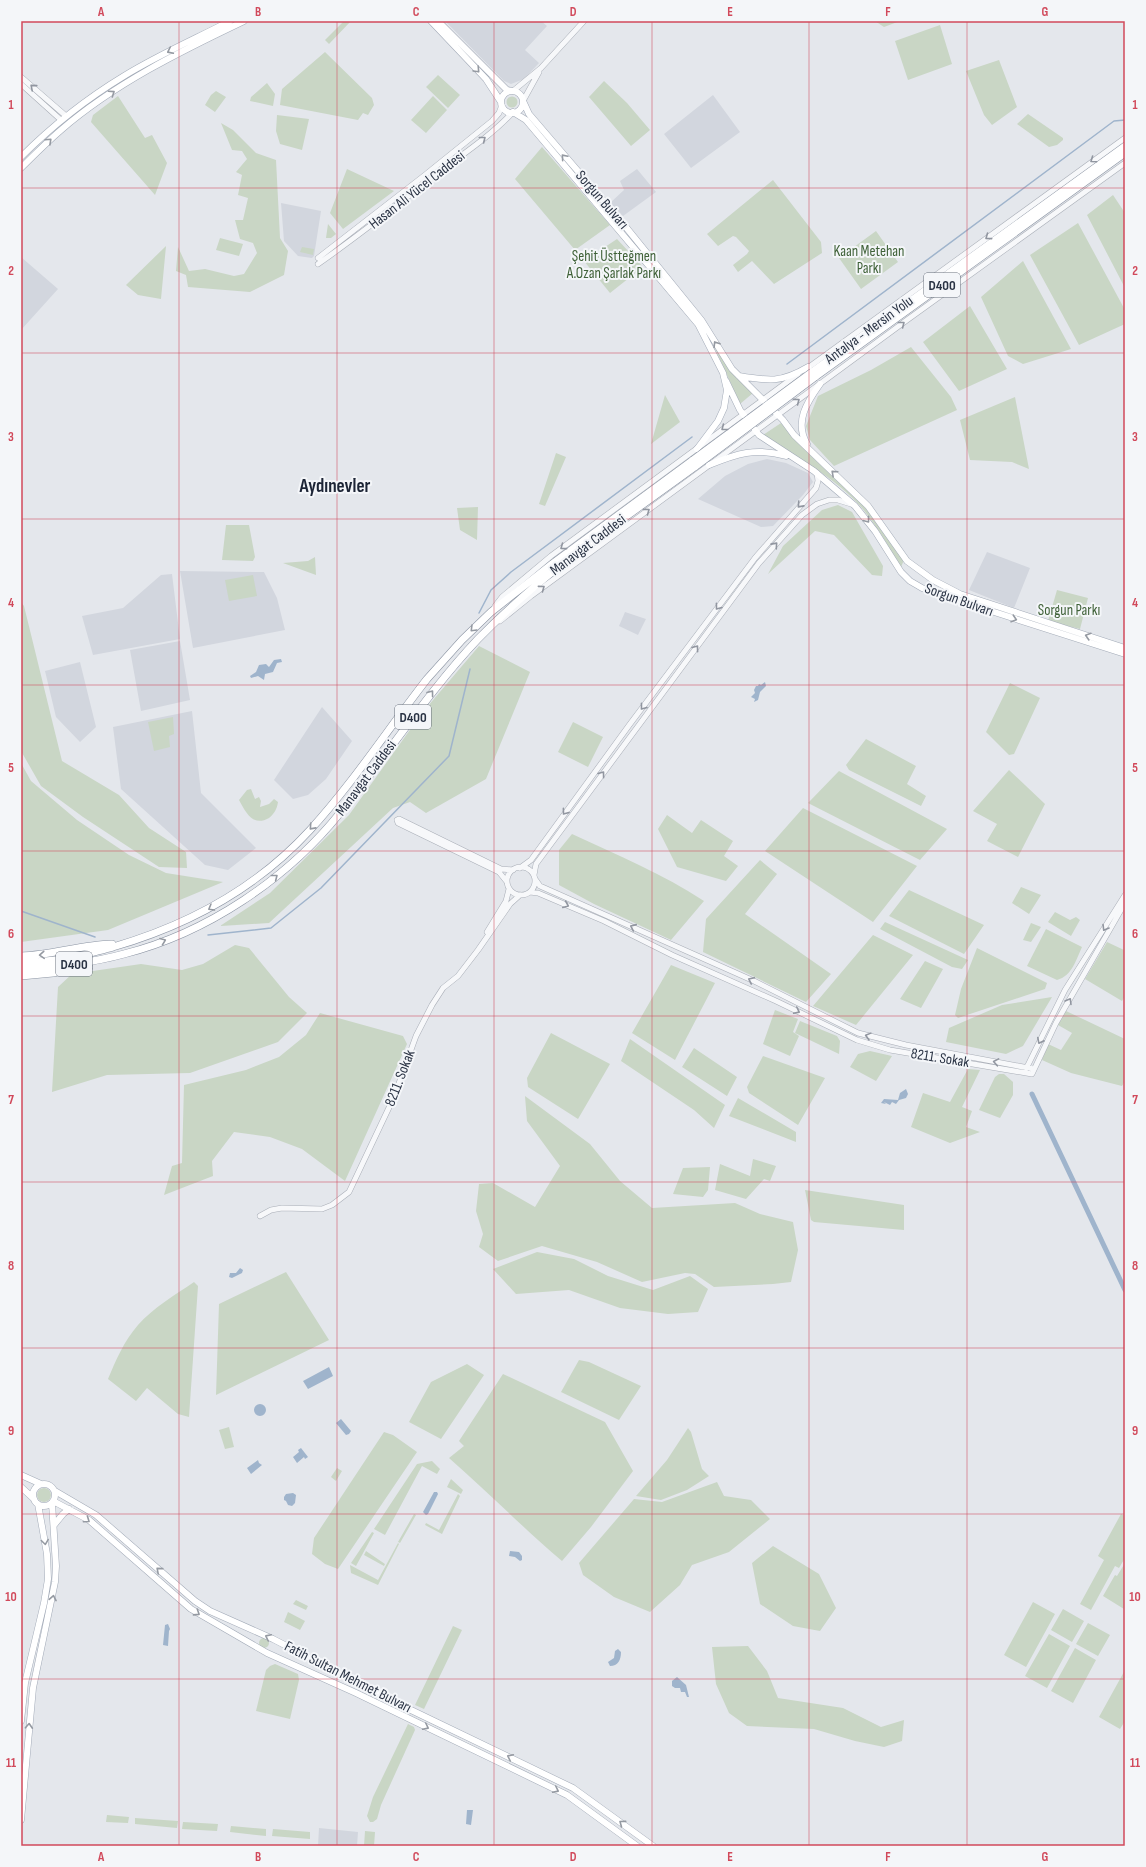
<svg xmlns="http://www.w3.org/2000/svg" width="1146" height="1867" font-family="'Sofia Sans Condensed',sans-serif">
  <rect width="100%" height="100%" fill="#e4e7ec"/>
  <!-- built -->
  <path fill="#d2d6de" d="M445,21H541L547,26L525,50L539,63L524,79L511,84L504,81Z
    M713,95L740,132L691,168L664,134Z
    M637,169L656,192L623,216L610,203L624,190L620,181Z
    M281,203L321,211L314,256L312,258L298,256L284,241Z
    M21,257L58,289L21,330Z
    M767,459L786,463L808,473L813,482L803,495L773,526L761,527L698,499L725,476L748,464Z
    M987,552L1030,568L1014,608L969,590Z
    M180,571L264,572L277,598L285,630L193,648Z
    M172,574L180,639L93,655L82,616L123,608L161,575Z
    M625,612L646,619L638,635L619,626Z
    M180,641L190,700L141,711L130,650Z
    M80,662L96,727L80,742L56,717L45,671Z
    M322,707L352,741L326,779L308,795L293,799L274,780Z
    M192,711L201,793L256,848L228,870L205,865L121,789L113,727Z
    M319,1828L358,1832L357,1846H318Z"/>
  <!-- green -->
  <path fill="#c9d6c5" d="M344,21H351L329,44L325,40Z
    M875,21H900L884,27Z
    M940,25L952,64L908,80L895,41Z
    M325,52L372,98L374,105L368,115L363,113L358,120L280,105L282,89Z
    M999,60L1017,107L992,125L984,115L966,71Z
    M438,75L460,95L448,108L426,87Z
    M604,81L627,103L650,130L631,146L589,97Z
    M267,83L275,94L273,106L250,101L251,97Z
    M216,91L226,97L215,112L205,105L211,95Z
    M118,96L145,138L152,135L167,163L155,195L91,122L93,115Z
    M433,96L447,110L426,133L411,120Z
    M506.5 102a5.5 5.5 0 1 1 11 0a5.5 5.5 0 1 1-11 0Z
    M1028,114L1063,138V140L1057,145L1049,147L1017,124Z
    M277,115L309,119L302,150L280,144L276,131Z
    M221,123L233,130L256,153L276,160L280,238L288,251L284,275L250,292L188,287L186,275L176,271L178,247L189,271L205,269L234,276L244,274L257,253L253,243L240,239L235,220H243L248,198L238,195L242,175L236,172L247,159L242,151L232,150Z
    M542,147L610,225L575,250L515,179Z
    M347,169L394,191L343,229L330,213Z
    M773,180L821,242L822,253L774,284L752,261L738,272L733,265L747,254L749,251L736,237L733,236L718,246L707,234Z
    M1113,195L1125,213V288L1087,215Z
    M1078,223L1125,310V324L1079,345L1030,255Z
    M328,224L336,234L331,238H326Z
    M876,231L898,262L861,289L839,258Z
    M220,238L243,244L239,256L216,250Z
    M617,239L643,267L610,293L584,261Z
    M166,246L161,299L138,295L126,285Z
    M302,247L314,249L313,255L300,252Z
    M1023,261L1071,349L1023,364L1008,356L981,297Z
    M970,306L1007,369L959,391L923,342Z
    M714,346L753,393L740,404Z
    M911,347L951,397L957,410L834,466L810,440L806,426L818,396L871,370Z
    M665,395L680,422L651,444Z
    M1015,397L1029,469L1012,462L970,460L960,420Z
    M781,423L810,455L864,506L904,560L901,567C889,547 877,526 862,508C835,477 797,458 763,435Z
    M556,453L566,457L545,506L539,504Z
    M838,505L852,512L883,566L882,576L872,575L834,535L815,531L768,574L783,546L822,510Z
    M478,507L477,540L460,530L457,508Z
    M226,525H249L255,557L253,561L222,560Z
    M315,557L316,575L283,563L308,561Z
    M253,575L257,596L229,601L225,580Z
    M1057,590L1088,598L1080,629L1048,621Z
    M21,602L24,606L62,761L119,795L149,828L186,852L187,868L159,867L83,817L41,786L21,751Z
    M479,646L530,672L486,779L426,813L410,802L393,808L269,923L220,926L270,893L349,815L422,713Z
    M1010,683L1040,698L1014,754L1009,755L986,732Z
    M173,717L174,734L169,736L170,747L154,751L148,722Z
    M573,722L603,737L588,767L558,752Z
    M866,739L916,766L907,784L926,796L921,806L849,770L846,765Z
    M21,763L31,781L77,820L129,855L166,873L223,882L108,930L21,942Z
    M1009,770L1045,804L1018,857L987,841L997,824L973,811Z
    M839,771L947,829L920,860L808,803Z
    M251,789L255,799L259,797L261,801L260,807L269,804L274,799L278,802C277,809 274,814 269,818C253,827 246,813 239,800L247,790Z
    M803,808L917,866L873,922L765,851Z
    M667,815L692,833L701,820L733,841L724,856L738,866L726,881L677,867L658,829Z
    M572,834C617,855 663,874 704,901L671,940L594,904L559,885V850Z
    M760,860L777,874L745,914L831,974L806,1002L703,952L706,919Z
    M1021,887L1041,895L1029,914L1012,903Z
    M909,890L984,925L964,954L889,916Z
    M1055,912L1070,920L1076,917L1080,920L1071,936L1048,922Z
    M885,922L968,960L962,969L952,967L880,929Z
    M1031,923L1041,927L1031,942L1023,940Z
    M1046,929L1082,947C1076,960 1072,976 1057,980L1027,966Z
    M873,935L913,955L856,1025L813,1006Z
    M1107,942L1124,950L1125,948V996L1122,1001L1085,979Z
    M235,945L249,948L289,997L307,1013L278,1042L190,1073L107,1075L52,1092L58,987L72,974L141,964L182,970L203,964Z
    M977,948L1047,983L1045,989L958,1018L955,1015L961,989Z
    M925,961L943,969L921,1008L900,999Z
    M671,965L715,983L675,1060L632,1033Z
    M1052,997L1023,1046L1006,1054L946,1042L949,1028L1002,1005Z
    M775,1010L798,1019L793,1032L799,1036L790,1056L763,1044Z
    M1066,1011L1125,1039V1081L1122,1086L1071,1073L1042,1060L1048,1044L1061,1050L1072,1033L1058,1025Z
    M320,1013L403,1036L407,1044L345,1181L302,1149L270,1137L234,1132L212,1161L213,1176L164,1195L172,1166L182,1163L184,1085L246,1070L279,1057L306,1035Z
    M800,1021L837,1036L840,1041L839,1054L795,1033Z
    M551,1033L610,1064L578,1119L528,1087L527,1078Z
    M630,1039L725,1105L714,1128L694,1110L621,1061Z
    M694,1048L737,1077L727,1096L682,1067Z
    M870,1051L892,1056L876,1081L850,1067L858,1054Z
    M763,1056L825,1078L798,1125L749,1093L747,1087Z
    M968,1069L980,1070L962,1107L972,1111L966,1127L980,1132L950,1143L911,1127L923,1093L950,1102Z
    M999,1074H1004L1013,1082V1095L1000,1118L979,1110L995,1077Z
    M525,1096L590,1144L620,1181L652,1208L735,1203L760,1214L793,1222L798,1250L791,1282L773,1284L714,1287L695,1274L685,1273L642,1282L597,1262L542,1246L498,1261L479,1247L483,1234L476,1211L479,1184L493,1183L535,1207L560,1166L527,1121Z
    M738,1098L796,1132V1142L729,1116Z
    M753,1159L776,1166L770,1181L764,1179L746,1199L715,1190L720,1164L750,1176Z
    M710,1167L708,1190L703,1197L673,1194L683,1168Z
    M805,1190L904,1205V1230L814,1222L811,1220Z
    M537,1252L574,1259L608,1276L653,1290L690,1276L708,1289L698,1312L668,1314L620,1308L569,1290L516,1294L493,1269Z
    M286,1272L329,1340L216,1395L219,1304Z
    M194,1282L198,1286L189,1417L178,1414L147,1388L136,1401L108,1379C116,1360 124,1341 138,1325C153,1308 175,1295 194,1282Z
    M579,1360L589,1362L641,1386L619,1420L561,1392Z
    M467,1364L484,1375L441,1439L409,1422L431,1382Z
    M503,1374L605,1422L633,1471L591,1527L562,1561C523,1528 488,1492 449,1458L464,1446L459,1441Z
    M229,1427L234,1447L225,1449L219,1430Z
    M688,1428L691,1432L702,1469L709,1476L687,1490L661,1500L636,1496L667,1460Z
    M384,1432L393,1435L417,1452L338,1569L325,1564L312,1554L314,1538Z
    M432,1461L440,1469L437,1474L422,1466L385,1535L374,1529L417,1464Z
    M337,1468L342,1471L336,1481L331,1477Z
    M451,1479L463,1490L461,1494L447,1487Z
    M717,1482L724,1496L751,1500L770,1519L729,1552L692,1565L680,1585L650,1612L614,1597L583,1575L579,1563L634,1499L662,1502Z
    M37 1495a7 7 0 1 1 14 0a7 7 0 1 1-14 0Z
    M458,1494L460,1496L442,1534L425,1525L426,1523L439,1530Z
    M414,1514L416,1515L400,1543L398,1542Z
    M1121,1514L1125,1516V1558L1119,1568L1115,1566L1091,1610L1080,1604L1104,1560L1098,1556Z
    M372,1532L374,1533L356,1566L351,1563Z
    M398,1543L399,1544L378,1585L351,1573L350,1565L378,1580Z
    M773,1546L819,1574L836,1608L820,1631L793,1626L760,1604L752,1563Z
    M366,1551L385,1564L384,1566L364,1555Z
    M1125,1563V1608L1124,1609L1103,1596L1115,1575L1117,1576Z
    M296,1600L308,1606L306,1610L293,1604Z
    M1033,1602L1055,1614L1026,1667L1004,1655Z
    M1063,1609L1084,1621L1072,1642L1051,1630Z
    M288,1612L305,1621L300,1630L284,1622Z
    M1088,1623L1110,1635L1098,1656L1076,1644Z
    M453,1626L462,1630L424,1709L415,1705Z
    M1049,1634L1070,1646L1047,1688L1025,1676Z
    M259 1643a5 5 0 1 1 10 0a5 5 0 1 1-10 0Z
    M748,1646L767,1671L778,1698L843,1708L881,1727L904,1720L902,1741L884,1747L855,1741L814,1729L747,1726L729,1713L716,1684L712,1647Z
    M1075,1648L1096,1660L1073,1703L1051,1691Z
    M275,1664L298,1674L299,1680L290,1719L256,1711L266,1670L270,1666Z
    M1125,1670V1721L1120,1729L1099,1717Z
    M408,1724L414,1727L415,1730L381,1805L377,1819L373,1822H370L367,1816L373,1797Z
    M107,1815L129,1817L128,1823L106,1822Z
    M135,1818L178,1821L177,1828L135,1824Z
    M183,1822L218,1824L217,1831L182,1829Z
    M231,1826L266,1829V1836L230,1832Z
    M273,1829L310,1832V1839L272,1836Z
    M365,1831L375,1832L374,1846H364Z"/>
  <!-- water -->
  <path fill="#9fb4cc" d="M281,659L282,662L277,663L273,672L265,674L264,680L258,676L251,678L250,676L256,672L259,665L266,664L269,667L274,660Z
    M765,682L766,686L760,692L758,700L754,702L755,699L751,697L755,693L754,690L756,686H758L759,684L761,685Z
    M906,1089L908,1094L906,1098L899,1100L896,1104L892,1102L890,1105L884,1102L886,1104L881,1103L884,1099L898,1100L900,1093Z
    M240,1268L243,1270L242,1273L232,1278L229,1277L230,1273H236Z
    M329,1367L333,1376L308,1389L303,1381Z
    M254 1410a6 6 0 1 1 12 0a6 6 0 1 1-12 0Z
    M341,1419L351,1431L349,1434L346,1435L336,1423Z
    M301,1448L308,1457L305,1459L304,1457L297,1463L293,1457L299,1452L298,1450Z
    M258,1460L259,1463L262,1465L251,1474L247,1468Z
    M434,1492H437L438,1494L428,1514L426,1515L423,1512Z
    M286,1494L293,1493L296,1495L295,1503L292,1506L288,1505L286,1501L284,1500V1497Z
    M510,1551L519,1552L522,1556V1560L520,1561L515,1557L509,1556Z
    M168,1624L170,1629L169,1631L168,1646L163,1645L165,1625Z
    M618,1649L621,1652C621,1660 618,1666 610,1666L608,1662L614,1658L615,1651Z
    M677,1677L686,1685L689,1697H687L685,1692H681L680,1688H675L672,1686V1681Z
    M467,1810H473L471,1825L466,1824Z"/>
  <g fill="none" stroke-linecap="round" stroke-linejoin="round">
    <!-- stream -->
    <path stroke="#9fb4cc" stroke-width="1.5" d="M787,364L1114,121L1125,120
      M479,613L491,590L511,572L692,437
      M21,911L95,937
      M208,935L271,928L321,888L449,756L470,669"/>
    <!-- canal -->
    <path stroke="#9fb4cc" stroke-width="5" d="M1032,1094L1125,1290"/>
    <!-- minor casing -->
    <g stroke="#a9aeb7" stroke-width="6">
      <path id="minor" d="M21,77L66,116
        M21,84L61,120
        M513,91L541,68L584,21
        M523,101L539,72
        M318,258L425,175L492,121L499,113L502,105
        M318,264C361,234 401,202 442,170C466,152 493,134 513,112
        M805,370L1125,138
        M495,606L502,597L551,556L798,374
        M500,621L531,596L907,320L1125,163
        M397,820L398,823L499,872L507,882
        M397,820L399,819L501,869L513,870
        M507 881a14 14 0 1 1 28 0a14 14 0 1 1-28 0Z
        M520,868L531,860L630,724L755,558L816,488L818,481L817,473
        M534,875L536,864L759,563L802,515L817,504L829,500H838L851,504
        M535,879L540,886L754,981L858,1033L906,1045L1034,1069
        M530,892L538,893L604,921L672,955L776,1001L857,1040L890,1050L1032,1074L1056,1023L1125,903
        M487,932L506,901L509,889
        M1026,1069L1065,990L1125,895
        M260,1216L271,1210L282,1208L322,1209L332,1205L349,1192L394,1097L416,1036L432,1005L443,988L458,976L478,950L510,904L520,895"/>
    </g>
    <!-- major casing -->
    <g stroke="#a3abb8" stroke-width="7">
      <path id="major" d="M431,21L486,79L501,102
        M438,21L507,90L513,91
        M501 102a11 11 0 1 1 22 0a11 11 0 1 1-22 0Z
        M523,101L529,114L625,226L702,321L732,369L783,420L794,435L868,506L907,561L933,580L960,594L1125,648
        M513,112L526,120L698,324L723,373L727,390L724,408L718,421L697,449
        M21,157C52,126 86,99 124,76C158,55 195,39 230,21
        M21,168C34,155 47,142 61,130C114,84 181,51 244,21
        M739,376C769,381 781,383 808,367
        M726,381L740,410L759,435L814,471L855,506L875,531L901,572L910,581L922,588L941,595L1125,654
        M807,444C794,422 807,402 820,384
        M709,465C736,454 756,447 786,456
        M21,1475L41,1484
        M33 1495a11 11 0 1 1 22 0a11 11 0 1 1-22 0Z
        M21,1487L34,1499
        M55,1491L96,1515L195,1601L210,1611L273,1639L411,1710L573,1788L653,1846
        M53,1501L89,1520L191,1609L267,1653L356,1693L567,1795L637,1846
        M54,1525L63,1514L69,1509
        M21,1721L25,1683L44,1603L48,1579L47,1554L38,1504
        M21,1820L33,1688L55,1582L56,1566L52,1503"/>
    </g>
    <!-- highway casing -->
    <g stroke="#8b94a3" stroke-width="8">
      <path id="highway" d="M812,372L1125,146
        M815,377L1125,153
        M21,956C52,955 81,945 112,944
        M21,963C35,962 49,961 63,959C80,957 97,951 113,947C189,925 256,889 310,830C353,783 388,729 427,679L462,640L491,612L552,564L693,460
        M21,969C56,967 91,963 124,954C207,933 287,879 340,813C387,756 427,693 478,639C543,572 621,521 696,466
        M21,976L53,973L89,967"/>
    </g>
    <!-- minor -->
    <use href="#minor" stroke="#f7f8fa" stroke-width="5"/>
    <!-- major -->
    <use href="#major" stroke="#fff" stroke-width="6"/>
    <!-- highway -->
    <use href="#highway" stroke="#fff" stroke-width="7"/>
    <!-- highway-bridge casing -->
    <g stroke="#8b94a3" stroke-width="8" stroke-linecap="butt">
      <path id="highway-bridge" d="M693,460L812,372
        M696,466L815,377"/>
    </g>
    <!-- highway-bridge -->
    <use href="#highway-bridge" stroke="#fff" stroke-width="7"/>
  </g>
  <!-- one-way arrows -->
  <defs><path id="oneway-chevron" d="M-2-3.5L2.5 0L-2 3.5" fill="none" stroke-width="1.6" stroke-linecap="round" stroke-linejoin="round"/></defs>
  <g stroke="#959aa2">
    <use href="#oneway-chevron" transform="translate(170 51) rotate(154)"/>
    <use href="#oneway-chevron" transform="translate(477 70) rotate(47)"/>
    <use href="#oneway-chevron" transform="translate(112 93) rotate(-34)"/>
    <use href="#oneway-chevron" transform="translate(49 141) rotate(-43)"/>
    <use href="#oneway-chevron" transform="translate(564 157) rotate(-131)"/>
    <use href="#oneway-chevron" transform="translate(716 344) rotate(-122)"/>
    <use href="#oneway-chevron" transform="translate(834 473) rotate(-138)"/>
    <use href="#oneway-chevron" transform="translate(867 520) rotate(52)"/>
    <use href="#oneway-chevron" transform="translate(1014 619) rotate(18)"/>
    <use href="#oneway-chevron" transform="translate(473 629) rotate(135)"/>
    <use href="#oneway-chevron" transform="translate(1088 636) rotate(-163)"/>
    <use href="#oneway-chevron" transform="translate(431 693) rotate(-53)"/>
    <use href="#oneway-chevron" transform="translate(312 827) rotate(132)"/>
    <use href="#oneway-chevron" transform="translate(275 877) rotate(-38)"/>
    <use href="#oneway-chevron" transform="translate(211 908) rotate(150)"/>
    <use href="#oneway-chevron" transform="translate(163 941) rotate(-21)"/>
    <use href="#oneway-chevron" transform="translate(42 955) rotate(176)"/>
    <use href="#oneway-chevron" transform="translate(87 1520) rotate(35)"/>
    <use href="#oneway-chevron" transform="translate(45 1542) rotate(82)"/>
    <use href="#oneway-chevron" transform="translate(159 1570) rotate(-139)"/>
    <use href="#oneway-chevron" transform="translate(53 1598) rotate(-79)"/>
    <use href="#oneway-chevron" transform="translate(197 1613) rotate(33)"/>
    <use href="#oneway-chevron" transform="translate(268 1637) rotate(-154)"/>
    <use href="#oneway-chevron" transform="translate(29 1726) rotate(-87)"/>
    <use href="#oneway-chevron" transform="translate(426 1727) rotate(26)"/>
    <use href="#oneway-chevron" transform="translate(510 1757) rotate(-154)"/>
    <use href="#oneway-chevron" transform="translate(556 1790) rotate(26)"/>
    <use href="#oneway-chevron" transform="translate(622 1823) rotate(-143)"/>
  </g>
  <g stroke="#9196a0">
    <use href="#oneway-chevron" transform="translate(33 87) rotate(-139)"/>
    <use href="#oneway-chevron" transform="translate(483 139) rotate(-38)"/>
    <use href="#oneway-chevron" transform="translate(1093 160) rotate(145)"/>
    <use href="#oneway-chevron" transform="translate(988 237) rotate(144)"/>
    <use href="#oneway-chevron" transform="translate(902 324) rotate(-38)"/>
    <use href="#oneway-chevron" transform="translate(797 401) rotate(-37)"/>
    <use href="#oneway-chevron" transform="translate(724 428) rotate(142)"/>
    <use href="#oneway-chevron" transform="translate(800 505) rotate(132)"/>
    <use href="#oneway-chevron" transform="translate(647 511) rotate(-36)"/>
    <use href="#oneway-chevron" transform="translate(775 545) rotate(-48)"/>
    <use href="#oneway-chevron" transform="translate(563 547) rotate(144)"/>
    <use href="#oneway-chevron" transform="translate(542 588) rotate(-36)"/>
    <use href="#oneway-chevron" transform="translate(718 607) rotate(127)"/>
    <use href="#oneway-chevron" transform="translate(696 648) rotate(-53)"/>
    <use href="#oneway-chevron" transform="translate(643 707) rotate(128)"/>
    <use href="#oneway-chevron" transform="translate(602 774) rotate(-53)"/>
    <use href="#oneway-chevron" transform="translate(565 812) rotate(127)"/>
    <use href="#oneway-chevron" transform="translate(566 905) rotate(23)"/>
    <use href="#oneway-chevron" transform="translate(633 927) rotate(-156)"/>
    <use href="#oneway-chevron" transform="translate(1105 928) rotate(121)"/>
    <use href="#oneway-chevron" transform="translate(751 980) rotate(-155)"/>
    <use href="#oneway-chevron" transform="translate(1069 1001) rotate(-59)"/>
    <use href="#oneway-chevron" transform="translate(797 1011) rotate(26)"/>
    <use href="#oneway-chevron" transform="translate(868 1036) rotate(-165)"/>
    <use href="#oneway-chevron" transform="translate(1040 1041) rotate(117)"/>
    <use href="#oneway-chevron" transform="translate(996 1062) rotate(-170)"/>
  </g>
  <!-- grid -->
  <path fill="none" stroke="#d1495b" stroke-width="1" stroke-opacity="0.55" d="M179,21V1846M337,21V1846M494,21V1846M652,21V1846M809,21V1846M967,21V1846M21,188H1125M21,353H1125M21,519H1125M21,685H1125M21,851H1125M21,1016H1125M21,1182H1125M21,1348H1125M21,1514H1125M21,1679H1125"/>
  <g text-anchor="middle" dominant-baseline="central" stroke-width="4" stroke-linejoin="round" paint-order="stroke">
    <!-- shield labels -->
    <g fill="#f4f6f9" stroke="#676e7b" stroke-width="1">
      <rect x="924" y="273" width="36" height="24" rx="3"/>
      <rect x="395" y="705" width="36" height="24" rx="3"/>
      <rect x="56" y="952" width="36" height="24" rx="3"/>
    </g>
    <g font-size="14" font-weight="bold" fill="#2b3445">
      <text x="942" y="285">D400</text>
      <text x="413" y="717">D400</text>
      <text x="74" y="964">D400</text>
    </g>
    <!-- street labels -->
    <g font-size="15" fill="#2b3445" stroke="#f4f6f9">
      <text transform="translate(417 190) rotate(-38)">Hasan Ali Yücel Caddesi</text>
      <text transform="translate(602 200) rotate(49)">Sorgun Bulvarı</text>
      <text transform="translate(869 330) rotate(-36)">Antalya - Mersin Yolu</text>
      <text transform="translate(588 545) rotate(-37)">Manavgat Caddesi</text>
      <text transform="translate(959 600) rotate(20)">Sorgun Bulvarı</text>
      <text transform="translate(366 778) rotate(-53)">Manavgat Caddesi</text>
      <text transform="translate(940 1058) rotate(9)">8211. Sokak</text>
      <text transform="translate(400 1078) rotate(-69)">8211. Sokak</text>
      <text transform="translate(348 1677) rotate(27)">Fatih Sultan Mehmet Bulvarı</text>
    </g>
    <!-- park labels -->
    <g font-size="15" fill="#3f6138" stroke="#f4f6f9">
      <text x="869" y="251">Kaan Metehan<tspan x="869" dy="17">Parkı</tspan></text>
      <text x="614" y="256">Şehit Üstteğmen<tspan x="614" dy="17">A.Ozan Şarlak Parkı</tspan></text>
      <text x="1069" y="610">Sorgun Parkı</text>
    </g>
    <!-- district labels -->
    <g font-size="19" font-weight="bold" fill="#1d2536" stroke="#f4f6f9">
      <text x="335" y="486">Aydınevler</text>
    </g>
  </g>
  <!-- border -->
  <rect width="1146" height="1867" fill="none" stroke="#f4f6f9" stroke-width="44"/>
  <rect x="22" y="22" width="1102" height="1823" fill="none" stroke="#d1495b" stroke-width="1.5"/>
  <g font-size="13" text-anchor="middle" font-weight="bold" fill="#d1495b">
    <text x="101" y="16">A</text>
    <text x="258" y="16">B</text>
    <text x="416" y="16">C</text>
    <text x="573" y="16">D</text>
    <text x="730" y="16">E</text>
    <text x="888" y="16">F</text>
    <text x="1045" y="16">G</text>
    <text x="11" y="109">1</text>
    <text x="1135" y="109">1</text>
    <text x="11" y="275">2</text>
    <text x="1135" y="275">2</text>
    <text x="11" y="441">3</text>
    <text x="1135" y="441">3</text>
    <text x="11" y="607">4</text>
    <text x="1135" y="607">4</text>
    <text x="11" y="772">5</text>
    <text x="1135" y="772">5</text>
    <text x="11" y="938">6</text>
    <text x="1135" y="938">6</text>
    <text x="11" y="1104">7</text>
    <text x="1135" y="1104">7</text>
    <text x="11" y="1270">8</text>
    <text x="1135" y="1270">8</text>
    <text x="11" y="1435">9</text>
    <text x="1135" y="1435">9</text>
    <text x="11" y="1601">10</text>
    <text x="1135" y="1601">10</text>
    <text x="11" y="1767">11</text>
    <text x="1135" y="1767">11</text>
    <text x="101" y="1861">A</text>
    <text x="258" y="1861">B</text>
    <text x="416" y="1861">C</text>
    <text x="573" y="1861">D</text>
    <text x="730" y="1861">E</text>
    <text x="888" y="1861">F</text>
    <text x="1045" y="1861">G</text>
  </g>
</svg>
